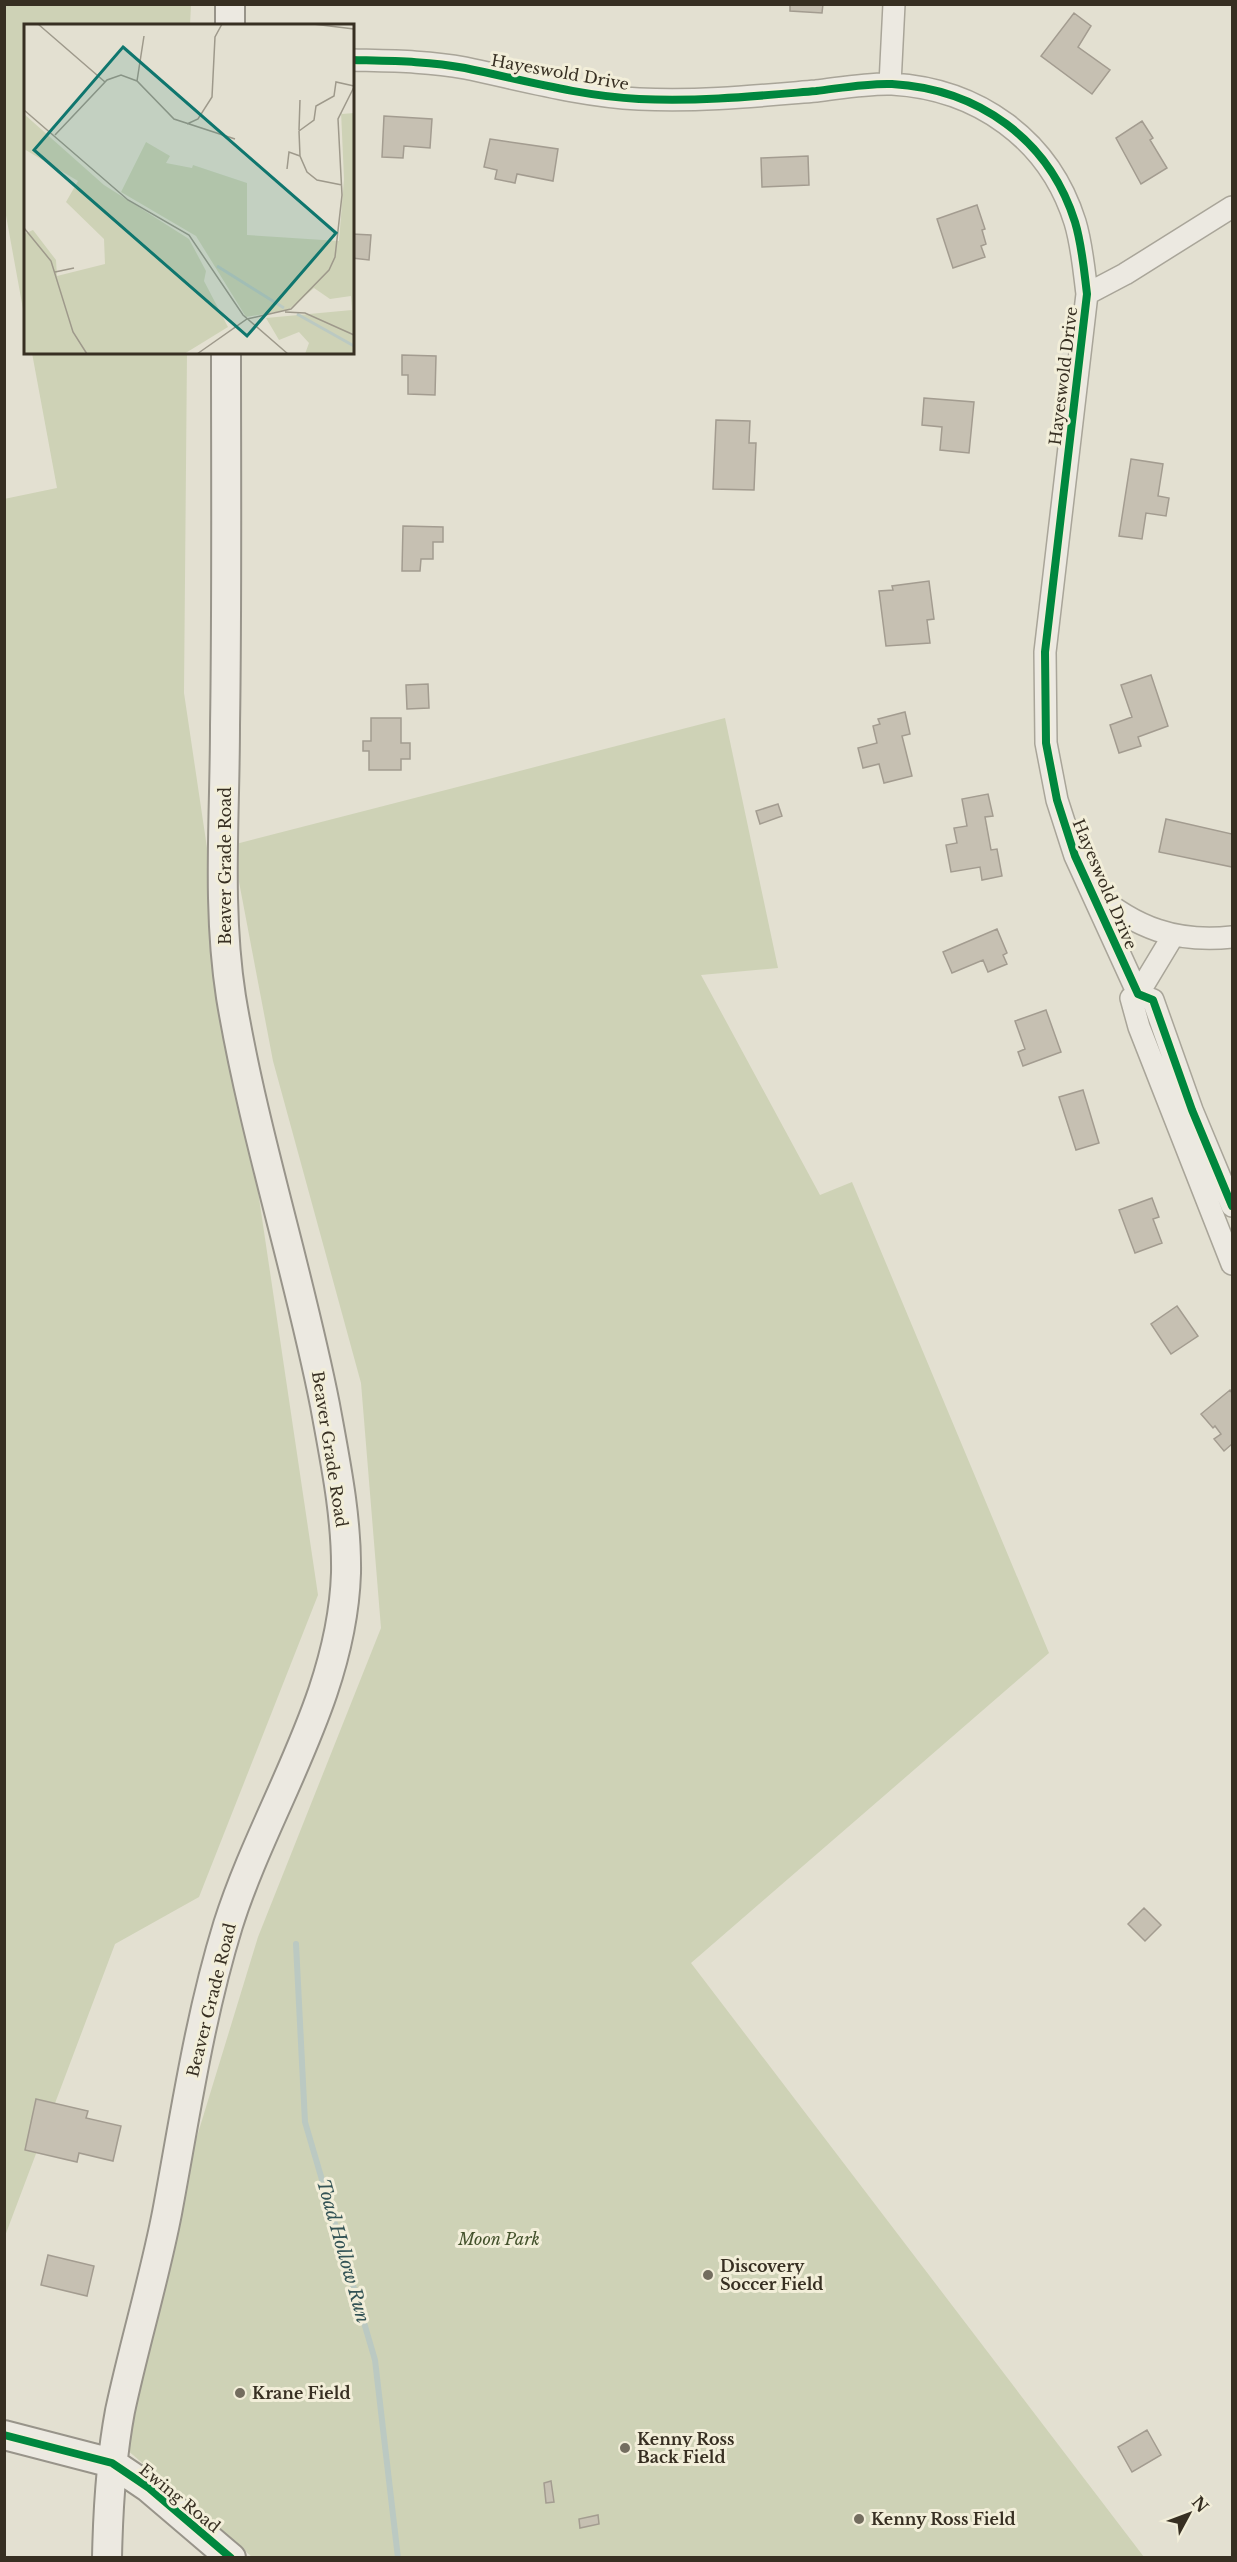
<svg xmlns="http://www.w3.org/2000/svg" width="1237" height="2562" font-family="'Libre Baskerville',serif">
  <rect width="100%" height="100%" fill="#e3e0d1"/>
  <!-- green -->
  <path fill="#ced2b6" d="M4,5H191L190,25L26,26L25,320L5,210Z
    M32,353H187L184,693L318,1595L199,1897L115,1944L5,2236L4,499L57,488Z
    M725,718L778,968L701,975L820,1195L852,1182L1049,1653L691,1963L1144,2557H252L126,2449L195,2143L258,1937L381,1628L361,1383L273,1061L232,845Z"/>
  <g fill="none" stroke-linecap="round" stroke-linejoin="round">
    <!-- stream -->
    <path stroke="#bbc9c2" stroke-width="6" d="M296,1944L305,2122L375,2360L398,2558"/>
  </g>
  <!-- building -->
  <path fill="#c6c0b2" stroke="#a39c90" stroke-width="1.5" d="M790,4H823L822,13L790,11Z
    M1074,13L1091,26L1078,47L1110,70L1092,94L1041,56Z
    M384,116L432,119L430,148L404,146L403,158L382,157Z
    M1142,121L1153,138L1150,140L1167,168L1141,184L1116,138Z
    M490,139L558,149L553,181L517,174L515,183L495,179L497,170L484,167Z
    M808,156L809,185L762,187L761,158Z
    M977,205L985,229L982,230L986,244L981,246L985,257L953,268L937,219Z
    M352,234L371,235L369,260L352,258Z
    M402,355L436,356L435,395L408,394V375H402Z
    M924,398L974,402L969,453L940,450L942,427L922,425Z
    M716,420L750,421L749,443H756L754,490L713,489Z
    M1131,459L1163,464L1158,496L1169,498L1166,516L1146,513L1142,539L1119,536Z
    M403,526L443,527V542H433V559H421L420,571H402Z
    M929,581L934,619L927,620L930,643L886,646L879,591L893,590L892,586Z
    M1151,675L1168,726L1138,737L1141,746L1119,753L1110,725L1132,717L1121,685Z
    M428,684L429,708L407,709L406,685Z
    M905,712L910,734L902,736L912,776L884,783L879,764L863,768L858,748L877,743L873,726L880,724L878,719Z
    M371,718H401V743H410V759H401V770H369V751H363V741H371Z
    M988,794L993,816L985,817L991,850L997,849L1002,876L982,880L980,867L951,872L946,845L957,843L954,828L967,826L962,799Z
    M778,804L782,816L760,824L756,811Z
    M1166,819L1232,834V867L1159,852Z
    M997,929L1007,953L1003,955L1007,964L988,972L983,960L952,973L943,952Z
    M1046,1010L1061,1052L1023,1066L1018,1052L1025,1049L1015,1021Z
    M1083,1090L1099,1143L1076,1150L1059,1097Z
    M1152,1198L1159,1217L1153,1219L1162,1243L1135,1253L1119,1210Z
    M1177,1306L1198,1336L1171,1354L1151,1324Z
    M1230,1390L1232,1393V1444L1224,1451L1214,1439L1221,1434L1215,1426L1213,1428L1201,1414Z
    M1144,1908L1161,1925L1145,1941L1128,1924Z
    M36,2099L88,2111L86,2118L121,2126L113,2161L79,2153L77,2162L25,2150Z
    M48,2255L94,2266L87,2296L41,2285Z
    M1147,2430L1161,2455L1132,2472L1118,2447Z
    M551,2481L554,2502L546,2503L544,2483Z
    M598,2515L599,2524L580,2528L579,2519Z"/>
  <g fill="none" stroke-linecap="round" stroke-linejoin="round">
    <!-- street casing -->
    <g stroke="#a9a599" stroke-width="24">
      <path id="street" d="M352,60C390,61 428,61 465,68C523,80 580,96 639,99C699,102 757,96 816,91C841,88 868,83 892,84C978,89 1049,139 1075,222C1082,245 1084,270 1087,294L1045,652L1046,743L1057,800L1075,856L1138,994L1153,1000L1192,1110L1232,1206
        M890,84L894,4
        M1087,294L1125,274L1232,207
        M1093,892C1136,928 1176,943 1232,937
        M1173,936L1138,994L1131,998L1139,1027L1232,1264"/>
    </g>
    <!-- secondary casing -->
    <g stroke="#98948a" stroke-width="32">
      <path id="secondary" d="M230,4V26
        M4,2435L112,2463L149,2488L231,2558
        M107,2558C108,2508 111,2459 120,2411C134,2345 154,2280 167,2213C185,2117 199,2019 228,1925C265,1808 342,1700 346,1573C347,1517 335,1460 325,1405C298,1268 254,1135 231,997C217,907 225,817 225,726C227,601 226,477 226,352"/>
    </g>
    <!-- street -->
    <use href="#street" stroke="#ece9e1" stroke-width="21"/>
    <!-- secondary -->
    <use href="#secondary" stroke="#ece9e1" stroke-width="28"/>
    <!-- cycleway casing -->
    <g stroke="#f2eed9" stroke-width="11">
      <path id="cycleway" d="M352,60C390,61 428,61 465,68C523,80 580,96 639,99C699,102 757,96 816,91C841,88 868,83 892,84C978,89 1049,139 1075,222C1082,245 1084,270 1087,294L1045,652L1046,743L1057,800L1075,856L1138,994L1153,1000L1192,1110L1232,1206
        M4,2435L112,2463L149,2488L231,2558"/>
    </g>
    <!-- cycleway -->
    <use href="#cycleway" stroke="#00873e" stroke-width="8"/>
  </g>
  <!-- markers -->
  <g fill="#736d5f" stroke="#f2eed9" stroke-width="2">
    <circle cx="708" cy="2275" r="6"/>
    <circle cx="240" cy="2393" r="6"/>
    <circle cx="625" cy="2448" r="6"/>
    <circle cx="859" cy="2519" r="6"/>
  </g>
  <g text-anchor="middle" dominant-baseline="central" stroke-width="6" stroke-linejoin="round" paint-order="stroke">
    <!-- street labels -->
    <g font-size="16" fill="#372f22" stroke="#f2eed9">
      <text transform="translate(560 72) rotate(10)">Hayeswold Drive</text>
      <text transform="translate(1063 376) rotate(-83)">Hayeswold Drive</text>
      <text transform="translate(225 866) rotate(-90)">Beaver Grade Road</text>
      <text transform="translate(1105 884) rotate(67)">Hayeswold Drive</text>
      <text transform="translate(330 1449) rotate(81)">Beaver Grade Road</text>
      <text transform="translate(211 2000) rotate(-76)">Beaver Grade Road</text>
      <text transform="translate(180 2498) rotate(39)">Ewing Road</text>
    </g>
    <!-- park labels -->
    <g font-size="16" font-style="italic" fill="#43512b" stroke="#f2eed9">
      <text x="499" y="2239">Moon Park</text>
    </g>
    <!-- poi labels -->
    <g font-size="16" font-weight="bold" fill="#372f22" stroke="#f2eed9" text-anchor="start">
      <text x="720" y="2266">Discovery<tspan x="720" dy="18">Soccer Field</tspan></text>
      <text x="252" y="2393">Krane Field</text>
      <text x="637" y="2439">Kenny Ross<tspan x="637" dy="18">Back Field</tspan></text>
      <text x="871" y="2519">Kenny Ross Field</text>
    </g>
    <!-- water labels -->
    <g font-size="18" font-style="italic" fill="#335355" stroke="#f2eed9">
      <text transform="translate(343 2251) rotate(74)">Toad Hollow Run</text>
    </g>
  </g>
  <!-- overview -->
  <g transform="translate(24 24)">
    <rect width="330" height="330" fill="#e3e0d1"/>
    <path d="M317,87L318,90L330,89V330H281L285,319L275,308L255,316L242,294L328,286L327,272L306,275L290,264L264,286L222,293L172,212L97,168L122,118L146,132L142,139L168,144L169,141L223,159V211L315,217L320,155ZM0,90L80,161L165,215L182,247L180,257L204,303L160,330H0V210L9,206L32,236L33,252L81,240L80,215L42,178L54,157L0,125Z" fill="#ced2b6"/>
    <path fill="none" stroke="#bbc9c2" stroke-width="3" d="M193,242L260,284M273,290L330,322"/>
    <path fill="none" stroke="#9e998b" stroke-width="1.5" d="M14,0L81,58M289,0L330,5M113,57L120,12M0,86L104,176L165,211L219,291L264,330M163,100L174,95L188,73L191,13L198,0M275,106L276,76M31,111L83,56L97,51L113,57L150,95L211,115M263,145L265,128L276,132M318,161L293,156L283,148L276,132L275,107L290,96L292,82L310,72L312,58L330,62M0,204L27,237L49,308L63,330M31,248L50,244M261,288L281,289L330,311M173,330L223,295L267,285L305,246L311,233L318,171L314,95L330,63"/>
    <path fill="#0f766e" fill-opacity="0.15" stroke="#0f766e" stroke-width="3" d="M99,23L312,209L223,312L10,126Z"/>
    <rect width="330" height="330" fill="none" stroke="#372f22" stroke-width="3"/>
  </g>
  <!-- border -->
  <rect width="1237" height="2562" fill="none" stroke="#372f22" stroke-width="12"/>
  <!-- north arrow -->
  <g transform="translate(1189 2514) rotate(49)" stroke="#f2eed9" stroke-width="4.5" paint-order="stroke">
  <path d="M0-4.5L10 22L0 15L-10 22Z" fill="#372f22"/>
  <text y="-9" font-size="16" font-weight="bold" text-anchor="middle" fill="#372f22">N</text>
  </g>
</svg>
